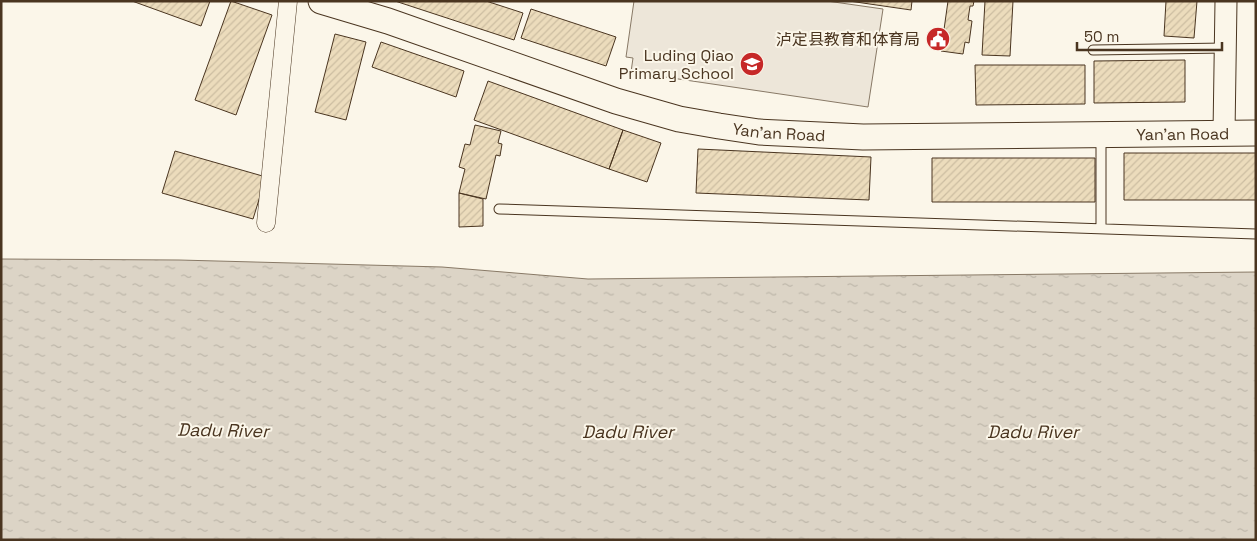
<svg xmlns="http://www.w3.org/2000/svg" width="1257" height="541" font-family="'Space Grotesk','Noto Sans SC',sans-serif">
  <defs>
    <pattern id="water-ripples" width="26" height="14" patternUnits="userSpaceOnUse" patternTransform="scale(1.25)"><rect width="26" height="14" fill="#dcd4c6"/><path d="M2 4q2-2 4 0t4 0M15 11q2-2 4 0t4 0" fill="none" stroke="#beb7aa"/></pattern>
    <pattern id="building-hatch" width="6" height="6" patternUnits="userSpaceOnUse" patternTransform="scale(1.25)"><rect width="6" height="6" fill="#ecdcbc"/><path d="M-1 1l2-2M0 6l6-6M5 7l2-2" fill="none" stroke="#ccbda1"/></pattern>
  </defs>
  <rect width="100%" height="100%" fill="#fbf6e9"/>
  <!-- park -->
  <path fill="#ede6d9" stroke="#887966" d="M634,1H827L883,9L868,107L631,72L633,58L626,57Z"/>
  <!-- water -->
  <path fill="url(#water-ripples)" stroke="#887966" d="M1,259L179,260L442,267L588,279L1256,272V540H1Z"/>
  <!-- building -->
  <path fill="url(#building-hatch)" stroke="#4a3520" d="M132,1H210L201,26Z
    M231,1L272,15L236,115L195,100Z
    M395,1H486L523,13L514,40Z
    M849,1H912L911,10Z
    M948,1H974L973,6H970L968,20L972,21L969,43L965,42L963,54L941,51Z
    M985,1H1013L1010,56L982,55Z
    M1166,1H1197L1194,38L1164,36Z
    M531,9L616,37L606,66L521,38Z
    M335,34L366,42L346,120L315,112Z
    M381,42L464,71L456,97L372,67Z
    M1185,60V102L1094,103V61Z
    M975,65H1085V104L976,105Z
    M488,81L623,130L609,169L474,120Z
    M475,125L501,131L498,143L502,144L500,156L496,155L486,199L459,193L465,169L459,167L465,144L470,145Z
    M623,130L661,143L647,182L609,169Z
    M698,149L871,157L869,200L696,193Z
    M175,151L266,177L253,219L162,193Z
    M1124,153H1256V200H1124Z
    M932,158H1095V202H932Z
    M459,193L483,199V226L459,227Z"/>
  <g fill="none" stroke-linecap="round" stroke-linejoin="round">
    <!-- service casing -->
    <g stroke="#4a3520" stroke-width="11">
      <path id="service" d="M1093,50L1225,48
        M1101,137V229
        M499,209L1256,234"/>
    </g>
    <!-- minor casing -->
    <g stroke="#4a3520" stroke-width="19">
      <path id="minor" d="M266,223L288,1"/>
    </g>
    <!-- tertiary casing -->
    <g stroke="#4a3520" stroke-width="23">
      <path id="tertiary" d="M1224,133L1226,1"/>
    </g>
    <!-- secondary casing -->
    <g stroke="#4a3520" stroke-width="27">
      <g id="secondary">
        <path id="s1" d="M321,1L388,21L616,101L679,119L719,126L759,132L863,137L1256,133"/>
      </g>
    </g>
    <!-- service -->
    <use href="#service" stroke="#fbf6e9" stroke-width="9"/>
    <!-- minor -->
    <use href="#minor" stroke="#fbf6e9" stroke-width="18"/>
    <!-- tertiary -->
    <use href="#tertiary" stroke="#fbf6e9" stroke-width="21"/>
    <!-- secondary -->
    <use href="#secondary" stroke="#fbf6e9" stroke-width="25"/>
  </g>
  <!-- icons -->
  <defs>
    <g id="civic-disc" transform="scale(1.25)"><circle r="9.5" fill="#c62828" stroke="#fbf6e9"/><path d="M-.6-6.5H3V-4.5H.6V-3L4-1V1h2V6H-6V1h2V-1L-.6-3ZM-1.2 2.5V6h2.4V2.5Z" fill="#fff"/></g>
    <g id="school-disc" transform="scale(1.25)"><circle r="9.5" fill="#c62828" stroke="#fbf6e9"/><path d="M0-5L7-2L0 1L-7-2ZM-4 1L0 2.5L4 1V4Q0 6-4 4Z" fill="#fff"/></g>
  </defs>
  <g fill-rule="evenodd">
    <use href="#civic-disc" x="938" y="39"/>
    <use href="#school-disc" x="752" y="64"/>
  </g>
  <g text-anchor="middle" dominant-baseline="central" stroke-width="4" stroke-linejoin="round" paint-order="stroke">
    <!-- poi labels -->
    <g font-size="16" fill="#4a3520" stroke="#fbf6e9" text-anchor="end">
      <text x="920" y="39">泸定县教育和体育局</text>
      <text x="734" y="55">Luding Qiao<tspan x="734" dy="18">Primary School</tspan></text>
    </g>
    <!-- street labels -->
    <g font-size="16" fill="#4a3520" stroke="#fbf6e9">
      <text stroke="none"><textPath href="#s1" startOffset="478">Yan'an Road</textPath></text>
      <text stroke="none"><textPath href="#s1" startOffset="882">Yan'an Road</textPath></text>
    </g>
    <!-- water labels -->
    <g font-size="18" font-style="italic" fill="#4a3520" stroke="#fbf6e9">
      <text transform="translate(223 430) rotate(1)">Dadu River</text>
      <text x="628" y="431">Dadu River</text>
      <text x="1033" y="431">Dadu River</text>
    </g>
  </g>
  <!-- border -->
  <rect width="1257" height="541" fill="none" stroke="#4a3520" stroke-width="5"/>
  <!-- scale -->
  <path d="M1077 42v8h145v-8" fill="none" stroke="#4a3520" stroke-width="2.5"/>
  <text x="1084" y="42" font-size="15" fill="#4a3520" stroke="#fbf6e9" stroke-width="4" paint-order="stroke">50 m</text>
</svg>
